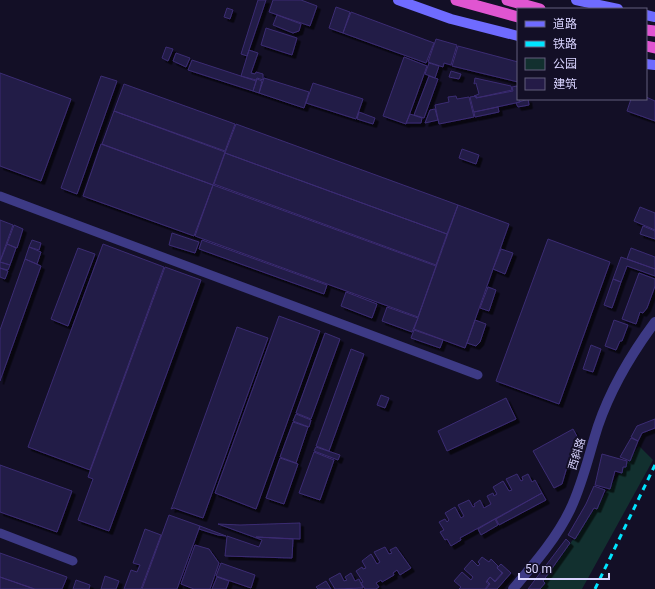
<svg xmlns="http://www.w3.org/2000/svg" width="655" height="589" font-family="Roboto,'Noto Sans SC',sans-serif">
  <defs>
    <filter id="shadow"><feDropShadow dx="3.5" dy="3.5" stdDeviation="0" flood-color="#0009"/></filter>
  </defs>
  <rect width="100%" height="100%" fill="#130f26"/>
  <!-- green -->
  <path fill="#12302f" d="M639,446L653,460L582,589H538Z"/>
  <!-- building -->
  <path fill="#241b47" stroke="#3b2d73" filter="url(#shadow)" d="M258,0H266L247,56L241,54Z
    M273,0H301L317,6L310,26L269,12Z
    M336,7L350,12L343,33L329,28Z
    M227,8L233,10L230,19L224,17Z
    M351,12L434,43L426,63L343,33Z
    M277,15L301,24L299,31L293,33L273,25Z
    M266,28L297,38L292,55L261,45Z
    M436,39L457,45L451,65L444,63L443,67L428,62Z
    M458,46L518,62V82L452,66Z
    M166,47L173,49L168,61L162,58Z
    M249,50L258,53L251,73L255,74L256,72L263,74V80L257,78L256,80L241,76Z
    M176,53L190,58L186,67L173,61Z
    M404,57L427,66L406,124L383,116Z
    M192,60L256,81L253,91L188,70Z
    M429,63L439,66L435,78L425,74Z
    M451,71L461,74L459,79L449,77Z
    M0,73L71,99L41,181L0,166Z
    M101,76L117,81L77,194L61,188Z
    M429,76L438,79L424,118L414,115Z
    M264,78L309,92L304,108L259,93Z
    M475,78L511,86L512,90L476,98V96H474L479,94L476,83L474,84Z
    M257,79L262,81L259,93L253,91Z
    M313,83L363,99L356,119L306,103Z
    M124,84L235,124L225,151L114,111Z
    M517,86L520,102L474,112L498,107L499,112L475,117L470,97L476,96V98L513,91L512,87Z
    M456,96L457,99L469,97L474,117L439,124L435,105L449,102L448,97Z
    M646,97L655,101V121L627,111L631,99H646Z
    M528,99L529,105L518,107L516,103Z
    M435,109L438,120L425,123L430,110Z
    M114,111L225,152L213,185L102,144Z
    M359,112L375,118L373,124L357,119Z
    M410,114L422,118L421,123H406Z
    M236,124L458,205L447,234L225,153Z
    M101,144L213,185L194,236L83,196Z
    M462,149L479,155L476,164L459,158Z
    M225,153L447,234L436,265L214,184Z
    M213,185L436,266L418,317L195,236Z
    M458,205L509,224L465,348L414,329Z
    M640,207L655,213V230L634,221Z
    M0,220L13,225L0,261Z
    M14,225L23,229L17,248L7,244Z
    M643,226L655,231V239L640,234Z
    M172,233L199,242L195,253L169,245Z
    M548,239L610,262L559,404L496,381Z
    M32,240L41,243L39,250L29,247Z
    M202,240L327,285L324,294L199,249Z
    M7,244L16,248L10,265L0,262Z
    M103,244L164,267L90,470L28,447Z
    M29,247L41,252L37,264L25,259Z
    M78,248L95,254L68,326L51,319Z
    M631,248L655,257V269L627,259Z
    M501,249L513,253L505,274L493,269Z
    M621,257L655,269V276L627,266L621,282L613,279Z
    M25,259L41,266L0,381V330Z
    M0,262L10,265L8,270L0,268Z
    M165,267L201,280L109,531L78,520L93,479L88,477Z
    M0,268L8,271L5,279L0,277Z
    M639,273L655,279V286L647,308L643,313L640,312L636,324L622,319Z
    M613,279L621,282L612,308L604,305Z
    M488,287L496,290L489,311L480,308Z
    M346,292L377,304L372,318L341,306Z
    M387,307L418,318L412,332L382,321Z
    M279,316L320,331L256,509L215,493Z
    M475,320L486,324L480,342L476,346L467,343Z
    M614,320L628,325L622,341H620L616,350L605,346Z
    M237,327L268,338L203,518L174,508L171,509L172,507Z
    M414,330L443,340L440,348L411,338Z
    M325,333L340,339L311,419L296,413Z
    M591,345L601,349L593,372L583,369Z
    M351,349L364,354L329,451L316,446Z
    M381,395L389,398L385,408L377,405Z
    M506,398L516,419L447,451L438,431Z
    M296,414L311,420L309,427L293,421Z
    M655,419V428L642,433L638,441L631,437L637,426Z
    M293,422L308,427L296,463L280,457Z
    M573,429L579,440L574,443L562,484L554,488L533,451Z
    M631,438L638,441L630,461L620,457Z
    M316,447L340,455L338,460L314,451Z
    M314,452L334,460L320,500L299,493Z
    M602,454L627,461L626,467H623L622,473L615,471L610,489L595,485Z
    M280,458L298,464L284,504L266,498Z
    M0,465L72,491L57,532L0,512Z
    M517,474L521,481L523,480L522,477L528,474L532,482L535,480L542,493L460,538L461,540L451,546L447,539L445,540L440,532L444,530L439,522L445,519L447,522L449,520L445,513L455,507L461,518L464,516L458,505L469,500L473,507L475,506L474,504L480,500L484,508L491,504L487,496L493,493L494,496L497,494L493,487L503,481L509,491L512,490L506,479Z
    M594,486L605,490L597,509L594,508L575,539L568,535L586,504Z
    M542,493L546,500L499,525L496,519Z
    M169,515L200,526L177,589H142Z
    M495,519L498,525L481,535L478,529Z
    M300,523V539L256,537L293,539L292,558L225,556L227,536L259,547L262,540L218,524L240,525Z
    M200,526L226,536L218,535L199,529Z
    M145,529L161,535L141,589H124L131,570L137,572L140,565L133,563Z
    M566,539L570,543L543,581L545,583L540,589H528Z
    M195,545L209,549L219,563L210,589H194L181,584Z
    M385,547L389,554L392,553L390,550L396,547L411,568L400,575L397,570L393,573L394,575L382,582L381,580L376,583L379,587L376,589H365L361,583L363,582L356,571L362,567L363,569L366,568L362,561L371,554L377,564L380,562L374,552Z
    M0,553L67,577L62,589H35L0,577Z
    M482,557L489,562L491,559L498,566L497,568L502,573L495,581L490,577L486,582L489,584L485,589H459L461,587L454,581L462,572L471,580L473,577L464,569L472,560L478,566L480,564L478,562Z
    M221,563L255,575L251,588L216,576Z
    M501,564L511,573L497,589H486L490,584L487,581L490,577L495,582L503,573L497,568Z
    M340,573L344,581L347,580L345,577L351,573L355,581L359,579L363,588L335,589L329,579Z
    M105,576L119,581L116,589H101Z
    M0,577L34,589H0Z
    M217,577L229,581L226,589H212Z
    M76,580L90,585L89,589H73Z
    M326,581L331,589H318L316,587Z"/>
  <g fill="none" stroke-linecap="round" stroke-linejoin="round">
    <!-- minor -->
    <path stroke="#3d3a85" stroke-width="9" d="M0,196L478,375
      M0,533L73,561"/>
    <!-- tertiary -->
    <path stroke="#3d3a85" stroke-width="10" d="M513,589C534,564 556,539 570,510C583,483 589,454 598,426C611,388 632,353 655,322"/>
    <!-- secondary -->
    <path stroke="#6f6bff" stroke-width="10" d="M398,0L451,19L518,36
      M576,0L618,9
      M646,15L655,17
      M646,64L655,65"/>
    <!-- trunk -->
    <path stroke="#e055d1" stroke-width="11" d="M456,0L518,17
      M507,0L540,9
      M646,30L655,31
      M646,46L655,48"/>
    <!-- rail -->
    <path stroke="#00e5ff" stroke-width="3" stroke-dasharray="6 5" stroke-linecap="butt" d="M595,589L655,465"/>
  </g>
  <g text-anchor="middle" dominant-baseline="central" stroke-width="4" stroke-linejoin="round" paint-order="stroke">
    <!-- street labels -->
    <g font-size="11" fill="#d9d4ff" stroke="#130f26">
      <text transform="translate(577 454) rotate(-73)">西斜路</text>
    </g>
  </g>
  <!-- legend -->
  <rect x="517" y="8" width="130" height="92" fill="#130f26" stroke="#625e7d"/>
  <rect x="525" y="21" width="20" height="6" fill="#6f6bff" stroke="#625e7d"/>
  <text x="553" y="28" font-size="12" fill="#d9d4ff">道路</text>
  <rect x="525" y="41" width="20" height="6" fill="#00e5ff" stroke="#625e7d"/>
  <text x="553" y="48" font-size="12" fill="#d9d4ff">铁路</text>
  <rect x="525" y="58" width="20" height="12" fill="#12302f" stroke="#625e7d"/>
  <text x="553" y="68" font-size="12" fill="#d9d4ff">公园</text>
  <rect x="525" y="78" width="20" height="12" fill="#241b47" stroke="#625e7d"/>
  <text x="553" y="88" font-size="12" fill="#d9d4ff">建筑</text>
  <!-- scale -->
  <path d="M519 573v6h90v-6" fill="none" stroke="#d9d4ff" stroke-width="2"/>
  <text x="525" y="573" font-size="12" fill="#d9d4ff" stroke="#130f26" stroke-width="3" paint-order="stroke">50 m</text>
</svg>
